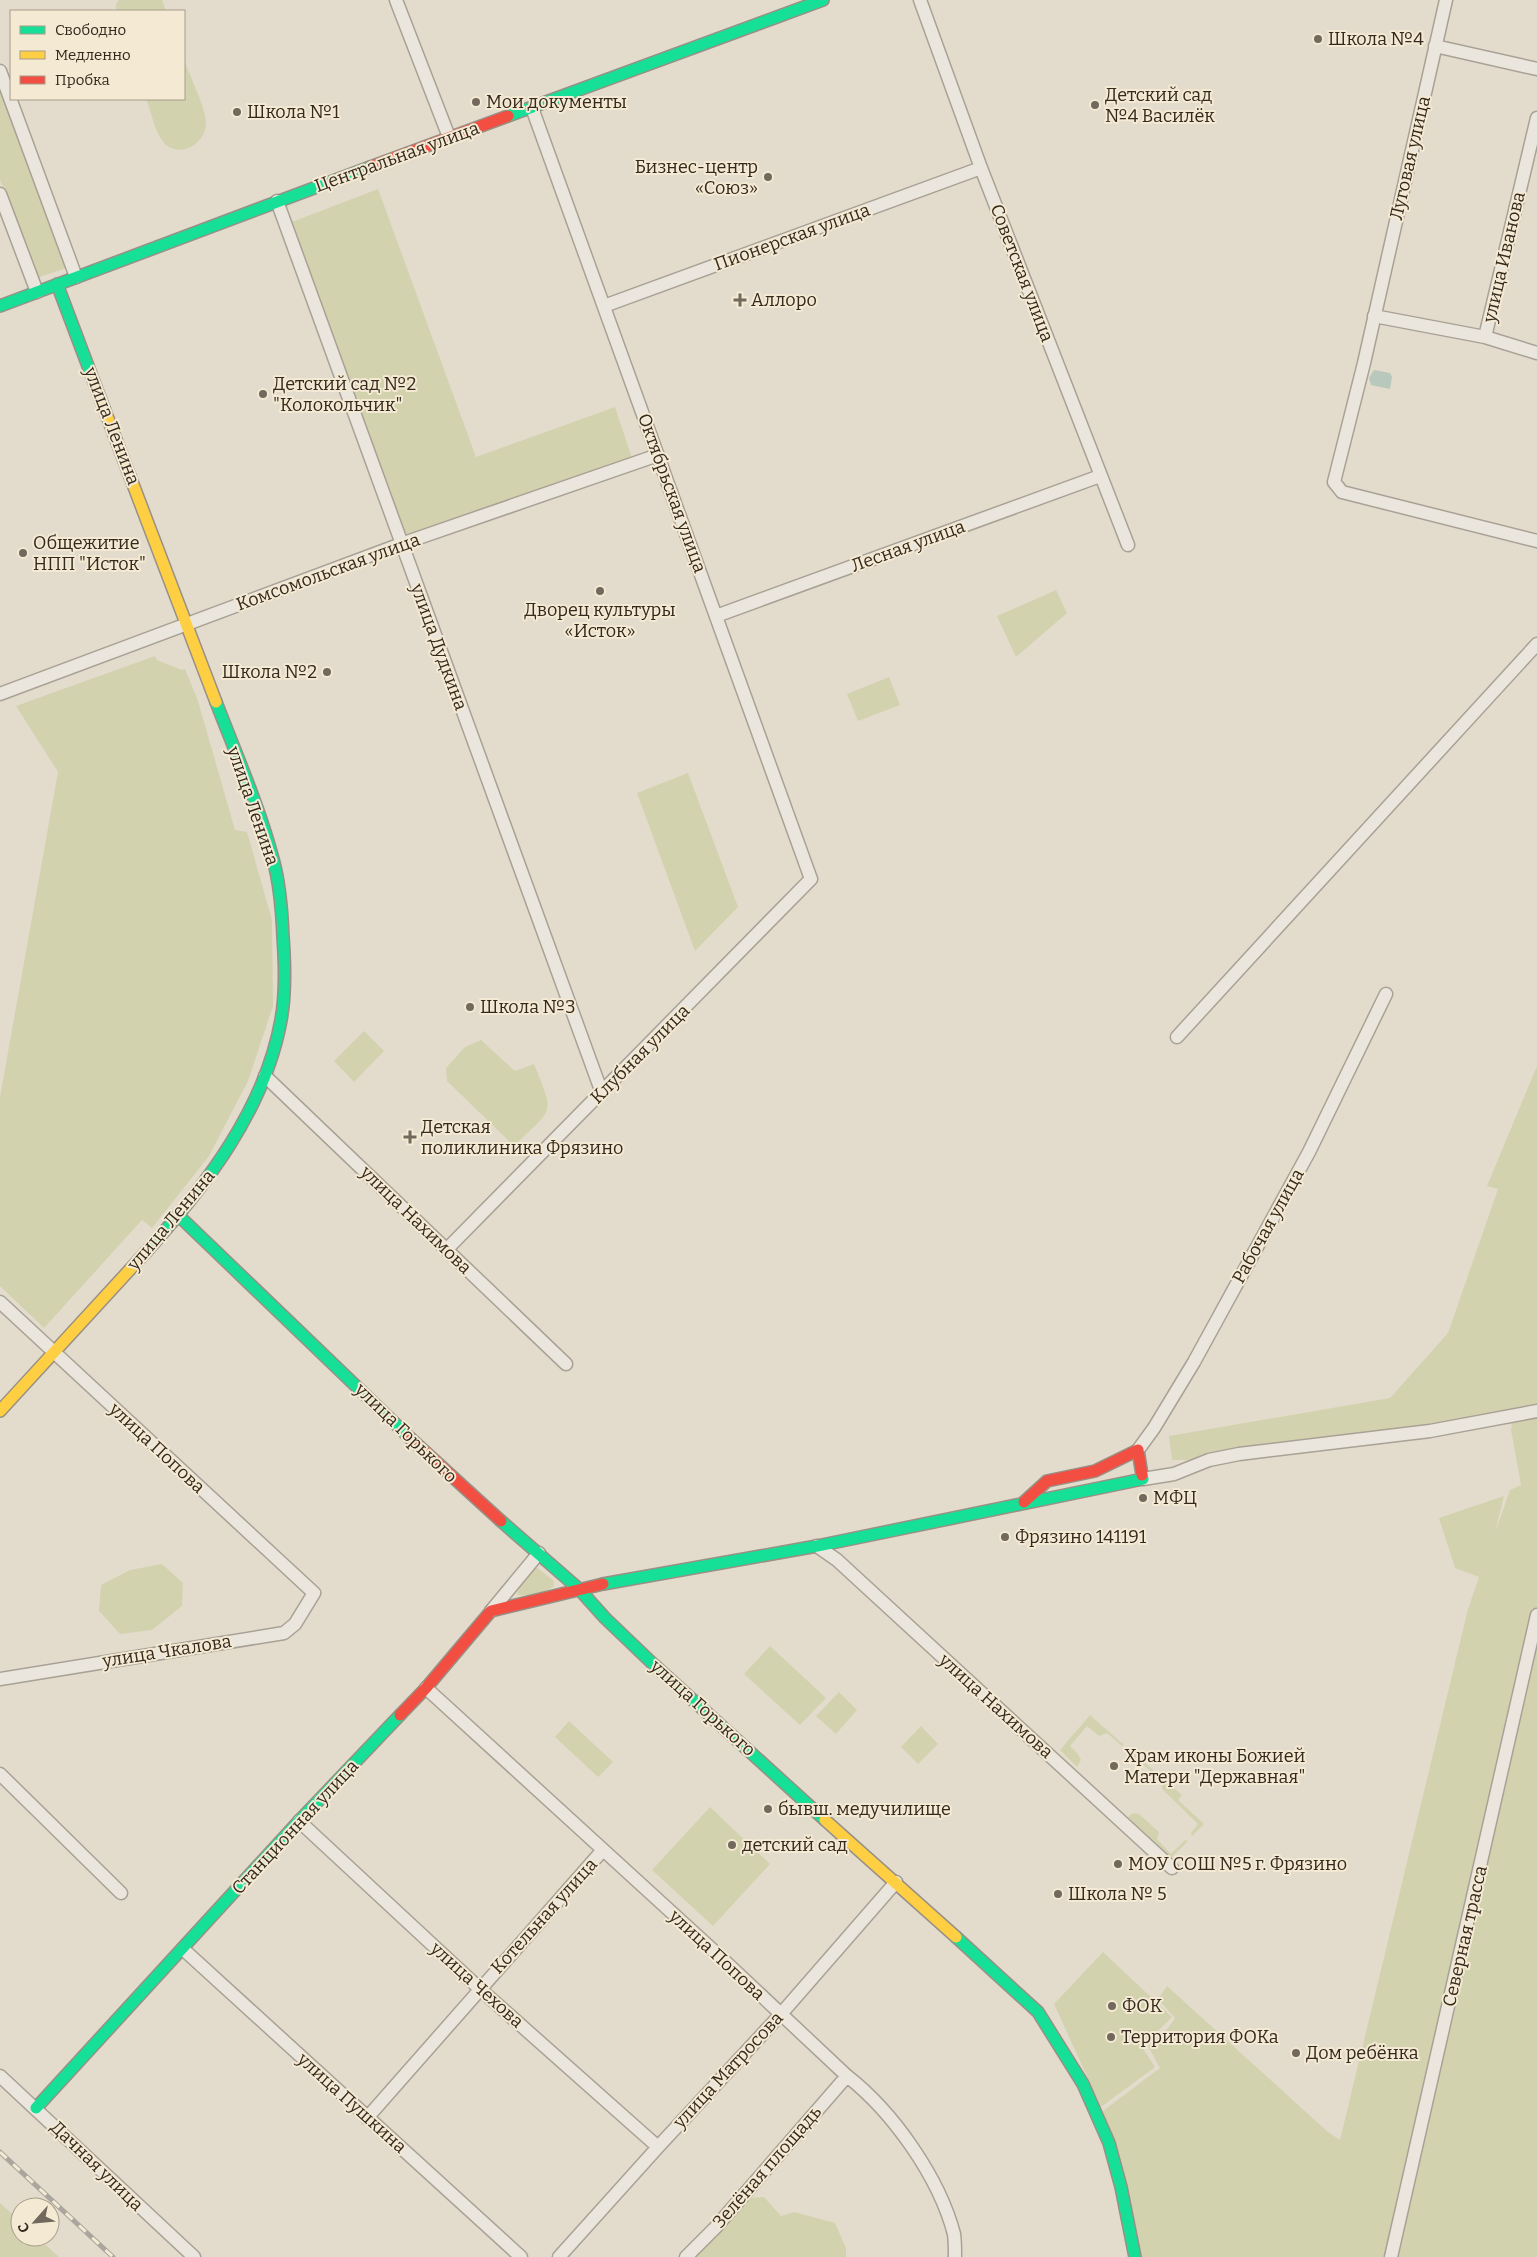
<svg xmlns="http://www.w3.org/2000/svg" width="1537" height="2257" font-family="Bitter,serif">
  <rect width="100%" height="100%" fill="#e3dccc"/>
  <!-- green -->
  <path fill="#d2d2af" d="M119,0H162L166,11H116V4Z
    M184,59C189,74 205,107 206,121C207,146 175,161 161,139C154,128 151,111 146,99H184Z
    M0,85L69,267L37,278L0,180Z
    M378,189L476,457L615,407L632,458L405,537L292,222Z
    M1056,590L1067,613L1016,657L997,616Z
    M155,656L157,660L182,670L185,669L198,701L235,830L247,832L272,920L273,1006L248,1081L209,1156L152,1228L142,1220L44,1328L0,1286V1097L58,772L16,706Z
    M889,677L900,705L858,721L847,694Z
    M688,773L738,907L695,951L637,793Z
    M364,1031L384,1051L354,1082L334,1061Z
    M481,1040L515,1071L534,1064C555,1116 554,1107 514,1146L447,1081L446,1068L465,1047Z
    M1537,1066V2257H1141L1103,2111L1160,2068L1148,2046L1168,2028L1175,2018L1158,1999L1167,1986L1328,2132L1340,2140L1468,1609L1479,1577L1455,1568L1439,1518L1504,1496L1495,1533L1510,1490L1521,1485L1511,1430L1513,1417L1209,1460H1172L1169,1436L1390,1398L1448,1333L1498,1189L1487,1186Z
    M162,1564L183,1583L182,1606L152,1630L120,1634L99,1611L101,1585L130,1570Z
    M536,1567L553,1580L554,1586C545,1593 529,1596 518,1595L517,1593L525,1577Z
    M770,1646L826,1698L800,1725L744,1674Z
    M839,1692L857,1710L836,1734L816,1716Z
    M1090,1715L1124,1745L1122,1746L1107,1733L1099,1736L1087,1726L1070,1746L1078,1754L1081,1760L1077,1767L1060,1750Z
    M569,1721L613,1762L598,1777L555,1737Z
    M921,1726L938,1744L918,1764L901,1747Z
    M1129,1749L1182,1795L1178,1800L1204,1824L1192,1836L1191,1833L1198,1824L1162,1789L1161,1780L1128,1752Z
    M710,1807L770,1864L713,1926L652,1870Z
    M1133,1813L1139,1814L1159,1832L1157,1839L1171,1854L1185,1840L1188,1841L1171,1858L1128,1817Z
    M1103,1952L1172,2017L1142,2047L1155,2067L1101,2107L1054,2004Z
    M764,2197L781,2216L794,2212L835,2223L846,2248V2257H695L747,2198Z
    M0,2203L20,2221V2237H37L59,2257H0Z"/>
  <!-- water -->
  <path fill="#b8c8bd" d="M1374,370L1390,373L1392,377L1390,389L1371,385L1369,378Z"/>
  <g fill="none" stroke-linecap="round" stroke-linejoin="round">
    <!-- street casing -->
    <g stroke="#a8a195" stroke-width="15">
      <path id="street" d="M396,0L449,137
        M920,0L981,168L1128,545
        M1446,0L1364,363L1334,482L1342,492L1537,541
        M1435,46L1537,69
        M0,71L76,277
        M0,194L37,292
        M277,201L602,1093
        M604,306L981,168
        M1374,316L1485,337L1537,353
        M1485,337L1537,118
        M716,616L1100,476
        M0,694L401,544L658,455
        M1177,1037L1537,644
        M265,1076L566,1364
        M447,1249L811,879L532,108
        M0,1302L314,1593L295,1624L284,1633L0,1679
        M1138,1450L1154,1428L1194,1362L1309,1152L1386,994
        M1143,1479L1174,1474L1209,1460L1239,1454L1430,1431L1537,1411
        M817,1546L837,1560L1172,1868
        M491,1611L539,1553
        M426,1688L715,1952L847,2076C893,2112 939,2177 954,2234C955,2241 955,2250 955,2257
        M0,1774L121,1893
        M299,1821L480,1989L658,2147
        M183,1949L521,2257
        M0,2076L194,2257
        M367,2118L602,1851
        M559,2257L658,2147L781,2014L896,1882
        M686,2257L715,2228L847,2076
        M1391,2257L1537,1615"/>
    </g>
    <!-- fast casing -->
    <g stroke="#989085" stroke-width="14">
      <path id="fast" d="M508,116L823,0
        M57,284L94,382
        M0,306L370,167
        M179,1216L410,1438
        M146,1252C205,1187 265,1109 281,1020C286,993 285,964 283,937C282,911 280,884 273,859C259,806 236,754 216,702
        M501,1521L579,1589L605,1618L652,1663L825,1820
        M603,1584L817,1546L1143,1479L1142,1475
        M956,1937L1038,2012L1083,2084L1109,2143L1121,2187L1135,2257
        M36,2108L299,1821L400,1715"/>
    </g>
    <!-- slow casing -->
    <g stroke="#989085" stroke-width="14">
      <path id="slow" d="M94,382L216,702
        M0,1411L146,1252
        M825,1820L956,1937"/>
    </g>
    <!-- jam casing -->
    <g stroke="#989085" stroke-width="14">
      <path id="jam" d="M370,167L508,116
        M410,1438L501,1521
        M1024,1502L1047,1481L1095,1471L1138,1450L1142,1475
        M400,1715L426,1688L491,1611L603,1584"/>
    </g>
    <!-- street -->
    <use href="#street" stroke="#ebe6dd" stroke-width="12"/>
    <!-- fast -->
    <use href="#fast" stroke="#16e098" stroke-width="11"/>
    <!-- slow -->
    <use href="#slow" stroke="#ffcf43" stroke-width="11"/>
    <!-- jam -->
    <use href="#jam" stroke="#f24e42" stroke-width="11"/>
    <!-- rail casing -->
    <g stroke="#aaa69d" stroke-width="5">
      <path id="rail" d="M0,2152L113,2257"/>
    </g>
    <!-- rail -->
    <use href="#rail" stroke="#f4e9d2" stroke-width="3" stroke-dasharray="9" stroke-linecap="butt"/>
  </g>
  <!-- markers -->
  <g fill="#72685b" stroke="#f4e9d2" stroke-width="2">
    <circle cx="1318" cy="39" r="5"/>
    <circle cx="476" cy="102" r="5"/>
    <circle cx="1095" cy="105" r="5"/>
    <circle cx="237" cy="112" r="5"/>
    <circle cx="768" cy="177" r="5"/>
    <path d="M737.5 292.5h5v5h5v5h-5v5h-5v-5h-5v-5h5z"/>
    <circle cx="263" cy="394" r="5"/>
    <circle cx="23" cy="553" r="5"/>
    <circle cx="600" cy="591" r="5"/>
    <circle cx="327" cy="672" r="5"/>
    <circle cx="470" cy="1007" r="5"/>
    <path d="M407.5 1129.5h5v5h5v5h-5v5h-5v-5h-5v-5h5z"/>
    <circle cx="1143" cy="1498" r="5"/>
    <circle cx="1005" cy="1537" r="5"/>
    <circle cx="1114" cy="1766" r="5"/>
    <circle cx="768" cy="1809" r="5"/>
    <circle cx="732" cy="1845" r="5"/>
    <circle cx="1118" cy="1864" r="5"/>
    <circle cx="1058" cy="1894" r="5"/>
    <circle cx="1112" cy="2006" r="5"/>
    <circle cx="1111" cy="2037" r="5"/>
    <circle cx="1296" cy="2053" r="5"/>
  </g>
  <g text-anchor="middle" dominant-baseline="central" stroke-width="4" stroke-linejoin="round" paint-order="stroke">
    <!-- poi labels -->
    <g font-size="18" fill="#35291e" stroke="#f4e9d2" text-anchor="start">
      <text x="1328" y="39">Школа №4</text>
      <text x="1105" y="95">Детский сад<tspan x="1105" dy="21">№4 Василёк</tspan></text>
      <text x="486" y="102">Мои документы</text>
      <text x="247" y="112">Школа №1</text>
      <text x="758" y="167" text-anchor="end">Бизнес-центр<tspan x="758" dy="21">«Союз»</tspan></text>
      <text x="751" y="300">Аллоро</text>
      <text x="273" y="384">Детский сад №2<tspan x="273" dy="21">"Колокольчик"</tspan></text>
      <text x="33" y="543">Общежитие<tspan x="33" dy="21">НПП "Исток"</tspan></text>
      <text x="600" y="610" text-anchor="middle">Дворец культуры<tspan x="600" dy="21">«Исток»</tspan></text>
      <text x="317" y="672" text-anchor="end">Школа №2</text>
      <text x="480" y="1007">Школа №3</text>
      <text x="421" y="1127">Детская<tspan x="421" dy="21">поликлиника Фрязино</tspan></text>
      <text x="1153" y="1498">МФЦ</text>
      <text x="1015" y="1537">Фрязино 141191</text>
      <text x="1124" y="1756">Храм иконы Божией<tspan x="1124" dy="21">Матери "Державная"</tspan></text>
      <text x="778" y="1809">бывш. медучилище</text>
      <text x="742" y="1845">детский сад</text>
      <text x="1128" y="1864">МОУ СОШ №5 г. Фрязино</text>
      <text x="1068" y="1894">Школа № 5</text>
      <text x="1122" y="2006">ФОК</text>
      <text x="1121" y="2037">Территория ФОКа</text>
      <text x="1306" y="2053">Дом ребёнка</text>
    </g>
    <!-- street labels -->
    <g font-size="18" fill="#35291e" stroke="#f4e9d2">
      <text transform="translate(397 157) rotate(-20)">Центральная улица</text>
      <text transform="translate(1410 158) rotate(-77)">Луговая улица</text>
      <text transform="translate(792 237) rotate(-20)">Пионерская улица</text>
      <text transform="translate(1504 257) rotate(-77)">улица Иванова</text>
      <text transform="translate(1022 273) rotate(69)">Советская улица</text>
      <text transform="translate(112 426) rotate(69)">улица Ленина</text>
      <text transform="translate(672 493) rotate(70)">Октябрьская улица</text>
      <text transform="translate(908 546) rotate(-20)">Лесная улица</text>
      <text transform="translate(328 572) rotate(-20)">Комсомольская улица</text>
      <text transform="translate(439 647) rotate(70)">улица Дудкина</text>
      <text transform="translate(253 806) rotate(71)">улица Ленина</text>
      <text transform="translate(640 1054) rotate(-45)">Клубная улица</text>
      <text transform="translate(171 1220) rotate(-50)">улица Ленина</text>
      <text transform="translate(416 1220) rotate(44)">улица Нахимова</text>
      <text transform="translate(1268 1226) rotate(-61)">Рабочая улица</text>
      <text transform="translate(406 1433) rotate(44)">улица Горького</text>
      <text transform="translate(157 1448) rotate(43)">улица Попова</text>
      <text transform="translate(167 1651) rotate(-9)">улица Чкалова</text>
      <text transform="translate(996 1706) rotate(42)">улица Нахимова</text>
      <text transform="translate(703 1708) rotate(42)">улица Горького</text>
      <text transform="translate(295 1827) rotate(-47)">Станционная улица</text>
      <text transform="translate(544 1916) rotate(-48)">Котельная улица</text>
      <text transform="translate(1465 1936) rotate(-77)">Северная трасса</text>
      <text transform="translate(717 1955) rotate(43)">улица Попова</text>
      <text transform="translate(477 1985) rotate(42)">улица Чехова</text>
      <text transform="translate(728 2070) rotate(-47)">улица Матросова</text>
      <text transform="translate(352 2103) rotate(42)">улица Пушкина</text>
      <text transform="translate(97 2166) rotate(44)">Дачная улица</text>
      <text transform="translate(767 2167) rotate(-49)">Зелёная площадь</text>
    </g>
  </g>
  <!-- legend -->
  <rect x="10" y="10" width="175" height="90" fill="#f4e9d2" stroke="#a89c8a"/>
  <rect x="20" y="26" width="25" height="8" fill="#16e098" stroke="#a89c8a"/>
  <text x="55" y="35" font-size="15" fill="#35291e">Свободно</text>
  <rect x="20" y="51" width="25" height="8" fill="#ffcf43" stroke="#a89c8a"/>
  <text x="55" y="60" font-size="15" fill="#35291e">Медленно</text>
  <rect x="20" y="76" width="25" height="8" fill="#f24e42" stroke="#a89c8a"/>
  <text x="55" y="85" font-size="15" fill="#35291e">Пробка</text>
  <!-- north arrow -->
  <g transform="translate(35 2222) rotate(243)"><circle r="24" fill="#f4e9d2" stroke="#a89c8a"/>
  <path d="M0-4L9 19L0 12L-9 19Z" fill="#72685b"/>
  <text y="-8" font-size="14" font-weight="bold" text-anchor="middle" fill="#35291e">С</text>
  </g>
</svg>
